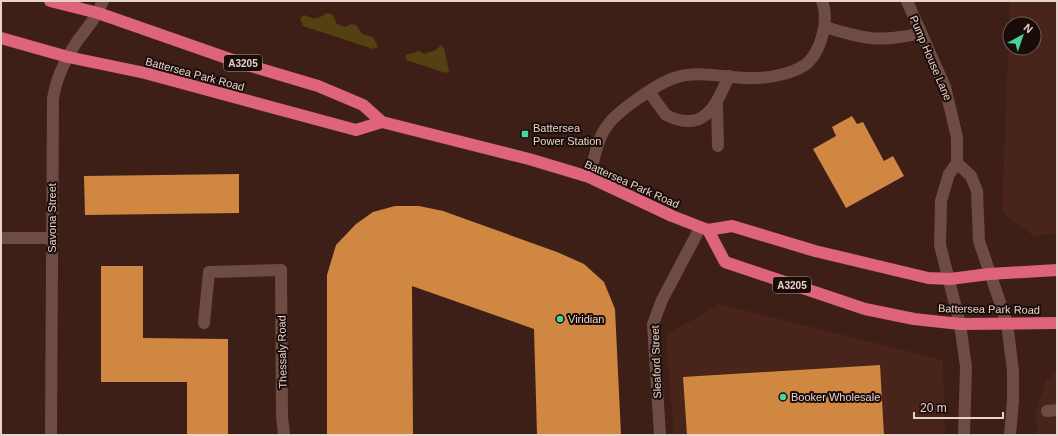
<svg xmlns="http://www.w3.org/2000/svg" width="1058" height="436" font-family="Arial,sans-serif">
  <rect width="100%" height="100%" fill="#3d1f17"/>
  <!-- built -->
  <path fill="#49241a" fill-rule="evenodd" d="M1010,1H1057V233L1033,236L1002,212ZM1010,24H1034V48H1010Z
    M720,304L943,360L945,435H674L666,335Z
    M1057,371V435H1037L1036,409L1046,381Z"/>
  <!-- green -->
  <path fill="#544111" d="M326,13L332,14L337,24L345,27L352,24L356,25L362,34L373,37L378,47L373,49L303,26L300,18L304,15C314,19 318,20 326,13Z
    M441,45L444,48L449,71L446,73L406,60V55L419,51L424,54L436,50Z"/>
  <!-- building -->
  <path fill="#d08741" d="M852,116L857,124L863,122L884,161L893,156L904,176L846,208L813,149L836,136L832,127Z
    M239,174V213L85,215L84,176Z
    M395,206H419L443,211L557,252L584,264L604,282L615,309L621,435H537L534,329L412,286L413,435H327V275L336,245L356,224L373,212Z
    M101,266H143V338L228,339V435H187V382H101Z
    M880,365L884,435H687L683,377Z"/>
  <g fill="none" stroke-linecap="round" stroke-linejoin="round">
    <!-- lane -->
    <path stroke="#6e4c43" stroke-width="12" d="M825,27C864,39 880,43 921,33
      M649,92L666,115C672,118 680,121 687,121C711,123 721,93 729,76
      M717,104L718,146
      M1,238H52
      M204,323L209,272L281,270
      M1047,411L1057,410"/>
    <!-- street -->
    <path stroke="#6e4c43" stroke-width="12" d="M907,1L945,87L957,137V163L949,174L941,201L940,245L960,324L966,367L964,435
      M957,163L971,176L977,191L979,241L1007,323L1013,371V401L1010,435
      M589,177C594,161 597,139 607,126C617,111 657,84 674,78C697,70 722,77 746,78C764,79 790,75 805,65C812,60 819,48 821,40C825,27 827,13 822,1
      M281,270L282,416L284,435
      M51,435L53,99C56,77 66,58 78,40C88,27 97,16 103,1
      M660,435L653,324L662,300L700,228"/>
    <!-- highway -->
    <path stroke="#dd647b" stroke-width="12" d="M50,1L98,13L244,64L318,86L363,105L382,122L529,159L589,177L672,216L708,230L732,226L815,251L928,278L950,279L989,274L1057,270
      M1,38L68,57L145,73L356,130L382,122
      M708,230L725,262L865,309L914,319L960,324L1057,323"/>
  </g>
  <!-- markers -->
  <g fill="#47d49e" stroke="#1a0d09" stroke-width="1.5">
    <rect x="521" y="130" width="8" height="8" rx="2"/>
    <circle cx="560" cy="319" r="4"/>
    <circle cx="783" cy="397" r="4"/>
  </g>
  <g text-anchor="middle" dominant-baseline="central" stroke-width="4" stroke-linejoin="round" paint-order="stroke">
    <!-- shield labels -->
    <g fill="#1a0d09" stroke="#aa9792" stroke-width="1">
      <rect x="224" y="55" width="38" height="16" rx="3"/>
      <rect x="773" y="277" width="38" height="16" rx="3"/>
    </g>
    <g font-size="10" font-weight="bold" fill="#e7d2cc">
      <text x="243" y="63">A3205</text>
      <text x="792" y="285">A3205</text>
    </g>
    <!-- street labels -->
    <g font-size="11" fill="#e7d2cc" stroke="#1a0d09">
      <text transform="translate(931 58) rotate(67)">Pump House Lane</text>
      <text transform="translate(195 74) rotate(15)">Battersea Park Road</text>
      <text transform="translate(632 184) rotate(24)">Battersea Park Road</text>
      <text transform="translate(52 218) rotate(-90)">Savona Street</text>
      <text transform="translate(989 309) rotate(1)">Battersea Park Road</text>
      <text transform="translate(282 352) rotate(-91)">Thessaly Road</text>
      <text transform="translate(656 362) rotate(-92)">Sleaford Street</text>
    </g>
    <!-- poi labels -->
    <g font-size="11" fill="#e7d2cc" stroke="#1a0d09" text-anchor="start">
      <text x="533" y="128">Battersea<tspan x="533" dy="13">Power Station</tspan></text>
      <text x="568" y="319">Viridian</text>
      <text x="791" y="397">Booker Wholesale</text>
    </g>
  </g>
  <!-- border -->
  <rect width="1058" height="436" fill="none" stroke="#e7d2cc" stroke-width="4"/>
  <!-- north arrow -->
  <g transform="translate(1022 36) rotate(40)"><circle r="19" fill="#1a0d09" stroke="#6c5c57"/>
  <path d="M0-3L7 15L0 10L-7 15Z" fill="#47d49e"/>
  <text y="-6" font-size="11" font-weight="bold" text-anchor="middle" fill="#e7d2cc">N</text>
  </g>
  <!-- scale -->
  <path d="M914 412v6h89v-6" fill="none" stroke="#e7d2cc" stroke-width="2"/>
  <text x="920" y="412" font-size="12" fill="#e7d2cc" stroke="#1a0d09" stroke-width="3" paint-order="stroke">20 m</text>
</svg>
